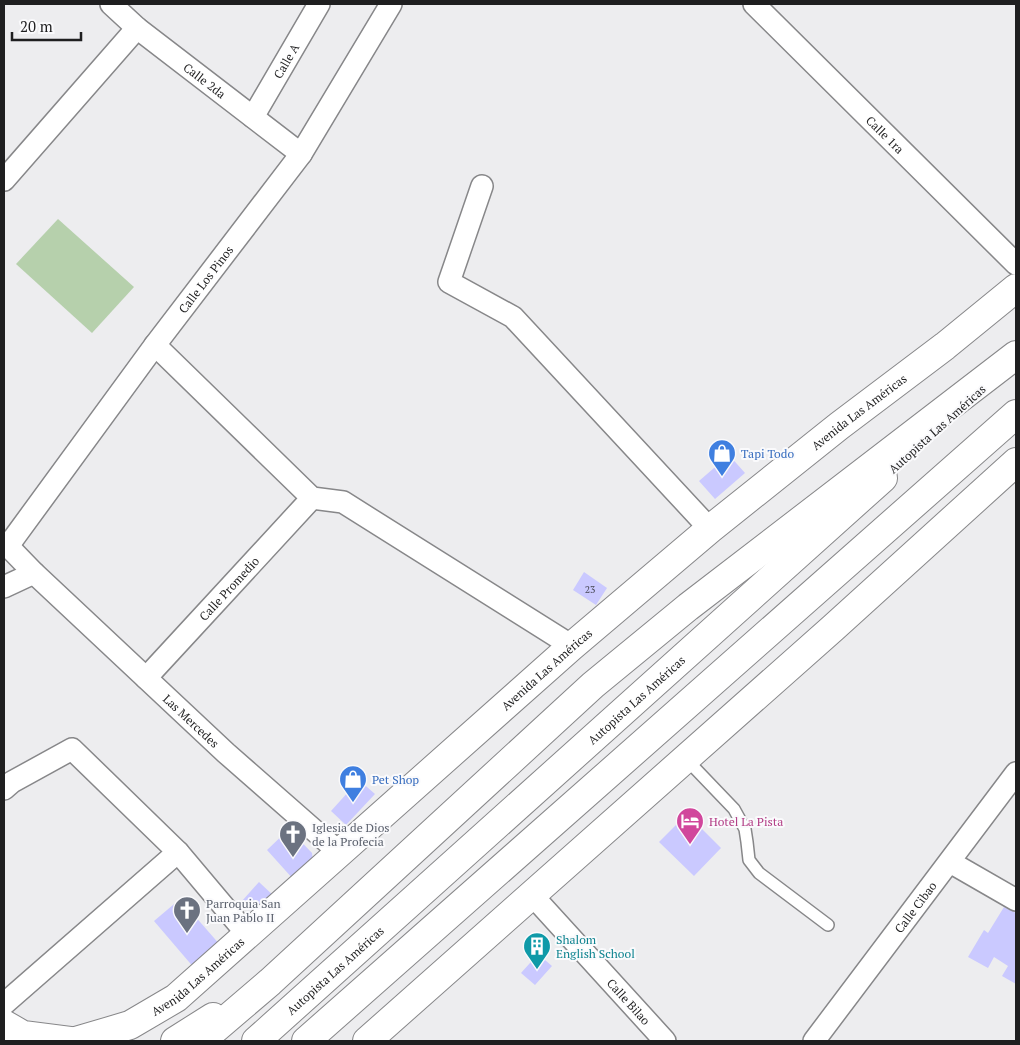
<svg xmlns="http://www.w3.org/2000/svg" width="1020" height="1045" font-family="'PT Serif',serif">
  <rect width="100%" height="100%" fill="#ededef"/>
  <!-- green -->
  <path fill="#b6d0ac" d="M58,219L134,287L92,333L16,264Z"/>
  <!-- building -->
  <path fill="#cac9ff" d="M729,455L745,473L715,499L699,481Z
    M584,572L607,588L596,605L573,590Z
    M359,780L375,794L346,825L331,811Z
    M687,814L721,848L694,876L659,842Z
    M289,829L312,853L313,862L294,880L267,850Z
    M259,882L277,899L259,917L242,901Z
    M180,899L221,946L195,969L154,921Z
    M1004,907L1016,913V984L1002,976L1008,966L994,957L988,968L968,957L984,930L988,933Z
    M538,954L552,966L535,985L521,973Z"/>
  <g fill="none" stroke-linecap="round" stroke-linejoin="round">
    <!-- lane casing -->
    <g stroke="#878789" stroke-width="14">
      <path id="lane" d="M686,759L734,809L745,829L747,842L749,860L759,873L828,925"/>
    </g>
    <!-- street casing -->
    <g stroke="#878789" stroke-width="24">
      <g id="street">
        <path id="s1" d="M111,4L137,28L301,154"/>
        <path id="s2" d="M754,4L1016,264"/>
        <path id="s3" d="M253,117L319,4"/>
        <path d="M4,180L137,28"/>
        <path d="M482,186L449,282L513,317L710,529"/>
        <path d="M155,345L312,498L343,502L572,646"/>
        <path id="s4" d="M4,542L34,573L226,753L340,853"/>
        <path id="s5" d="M8,546L155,345L301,154L391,4"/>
        <path d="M4,587L34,573"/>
        <path id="s6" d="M146,678L312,498"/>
        <path d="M4,789L12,782L72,749L178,852"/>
        <path d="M950,862L1016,900"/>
        <path id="s7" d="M532,895L665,1041"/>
        <path d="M4,1004L178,852L247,934"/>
        <path id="s8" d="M814,1041L1016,773"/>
      </g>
    </g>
    <!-- secondary casing -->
    <g stroke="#878789" stroke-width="30">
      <g id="secondary">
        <path d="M4,1024L23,1035L70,1041"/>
        <path id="s9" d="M76,1041L130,1025L176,998L572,646L710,529L839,426L945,346L1016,288"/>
        <path d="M367,1041L833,628L1016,462"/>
      </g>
    </g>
    <!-- highway casing -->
    <g stroke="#878789" stroke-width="30">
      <g id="highway">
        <path d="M175,1041L213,1017"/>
        <path d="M201,1041L270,982L593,685L688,607L1016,355"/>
        <path id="s10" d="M256,1041L883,478"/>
        <path d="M306,1041L1016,414"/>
      </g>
    </g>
    <!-- lane -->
    <use href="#lane" stroke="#fff" stroke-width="11"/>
    <!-- street -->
    <use href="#street" stroke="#fff" stroke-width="21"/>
    <!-- secondary -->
    <use href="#secondary" stroke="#fff" stroke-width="28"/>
    <!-- highway -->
    <use href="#highway" stroke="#fff" stroke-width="28"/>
  </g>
  <!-- icons -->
  <defs>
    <g id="shop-pin" transform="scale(1.4375)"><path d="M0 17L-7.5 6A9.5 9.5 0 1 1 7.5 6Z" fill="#3f7fe0" stroke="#fafafc"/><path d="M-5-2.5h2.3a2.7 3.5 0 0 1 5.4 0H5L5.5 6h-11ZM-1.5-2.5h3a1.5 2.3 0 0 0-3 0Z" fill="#fff"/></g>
    <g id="hotel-pin" transform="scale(1.4375)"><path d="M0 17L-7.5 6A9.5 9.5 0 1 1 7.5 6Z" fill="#d1479c" stroke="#fafafc"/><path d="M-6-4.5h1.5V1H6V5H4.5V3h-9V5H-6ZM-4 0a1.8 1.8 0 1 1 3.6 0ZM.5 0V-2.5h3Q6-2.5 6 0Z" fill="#fff"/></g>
    <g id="church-pin" transform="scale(1.4375)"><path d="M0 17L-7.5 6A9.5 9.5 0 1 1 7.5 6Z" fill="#6b7280" stroke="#fafafc"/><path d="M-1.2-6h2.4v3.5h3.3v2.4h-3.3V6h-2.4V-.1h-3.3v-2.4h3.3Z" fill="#fff"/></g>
    <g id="building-pin" transform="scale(1.4375)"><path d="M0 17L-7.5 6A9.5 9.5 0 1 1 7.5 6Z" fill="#0f9aa8" stroke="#fafafc"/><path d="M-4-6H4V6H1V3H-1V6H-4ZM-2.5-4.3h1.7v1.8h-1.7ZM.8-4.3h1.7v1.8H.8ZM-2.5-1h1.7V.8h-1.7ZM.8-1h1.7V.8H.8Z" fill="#fff"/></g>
  </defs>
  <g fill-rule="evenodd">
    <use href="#shop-pin" x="722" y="453"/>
    <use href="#shop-pin" x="353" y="779"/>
    <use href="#hotel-pin" x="690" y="821"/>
    <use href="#church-pin" x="293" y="834"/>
    <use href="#church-pin" x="187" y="910"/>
    <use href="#building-pin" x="537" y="946"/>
  </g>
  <g text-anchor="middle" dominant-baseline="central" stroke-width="4" stroke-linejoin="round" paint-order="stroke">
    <!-- number labels -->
    <g font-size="10" fill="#4a4a58">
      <text x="590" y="589">23</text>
    </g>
    <!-- street labels -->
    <g font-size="12" fill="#1f1f20" stroke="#fafafc">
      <text stroke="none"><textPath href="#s3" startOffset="65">Calle A</textPath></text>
      <text stroke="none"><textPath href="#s1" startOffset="121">Calle 2da</textPath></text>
      <text stroke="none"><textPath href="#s2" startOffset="185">Calle 1ra</textPath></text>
      <text stroke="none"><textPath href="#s5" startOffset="332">Calle Los Pinos</textPath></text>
      <text stroke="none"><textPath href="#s9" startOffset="1010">Avenida Las Américas</textPath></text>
      <text transform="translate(937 429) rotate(-42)">Autopista Las Américas</text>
      <text stroke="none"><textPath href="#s6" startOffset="122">Calle Promedio</textPath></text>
      <text stroke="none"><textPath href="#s9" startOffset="605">Avenida Las Américas</textPath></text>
      <text stroke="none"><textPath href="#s10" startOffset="511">Autopista Las Américas</textPath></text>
      <text stroke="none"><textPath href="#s4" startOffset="259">Las Mercedes</textPath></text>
      <text stroke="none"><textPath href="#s8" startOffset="168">Calle Cibao</textPath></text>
      <text stroke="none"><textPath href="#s10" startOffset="106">Autopista Las Américas</textPath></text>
      <text stroke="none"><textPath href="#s9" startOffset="140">Avenida Las Américas</textPath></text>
      <text stroke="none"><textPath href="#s7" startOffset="144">Calle Bilao</textPath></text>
    </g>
    <!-- shop labels -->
    <g font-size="12" fill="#366cbe" stroke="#fafafc" text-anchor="start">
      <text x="741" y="453">Tapi Todo</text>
      <text x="372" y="779">Pet Shop</text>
    </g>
    <!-- hotel labels -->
    <g font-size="12" fill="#b23c85" stroke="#fafafc" text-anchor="start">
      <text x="709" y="821">Hotel La Pista</text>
    </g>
    <!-- worship labels -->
    <g font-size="12" fill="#5b616d" stroke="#fafafc" text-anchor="start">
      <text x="312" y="827">Iglesia de Dios<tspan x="312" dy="14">de la Profecia</tspan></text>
      <text x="206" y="903">Parroquia San<tspan x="206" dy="14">Juan Pablo II</tspan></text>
    </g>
    <!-- culture labels -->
    <g font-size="12" fill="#0d838f" stroke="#fafafc" text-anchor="start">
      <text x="556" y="939">Shalom<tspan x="556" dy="14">English School</tspan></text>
    </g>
  </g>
  <!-- border -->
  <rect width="1020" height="1045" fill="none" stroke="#1f1f20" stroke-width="10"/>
  <!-- scale -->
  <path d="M12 32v8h69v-8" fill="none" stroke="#1f1f20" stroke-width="2.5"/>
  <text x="20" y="32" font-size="15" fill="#1f1f20" stroke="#fafafc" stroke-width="4" paint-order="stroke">20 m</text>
</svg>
